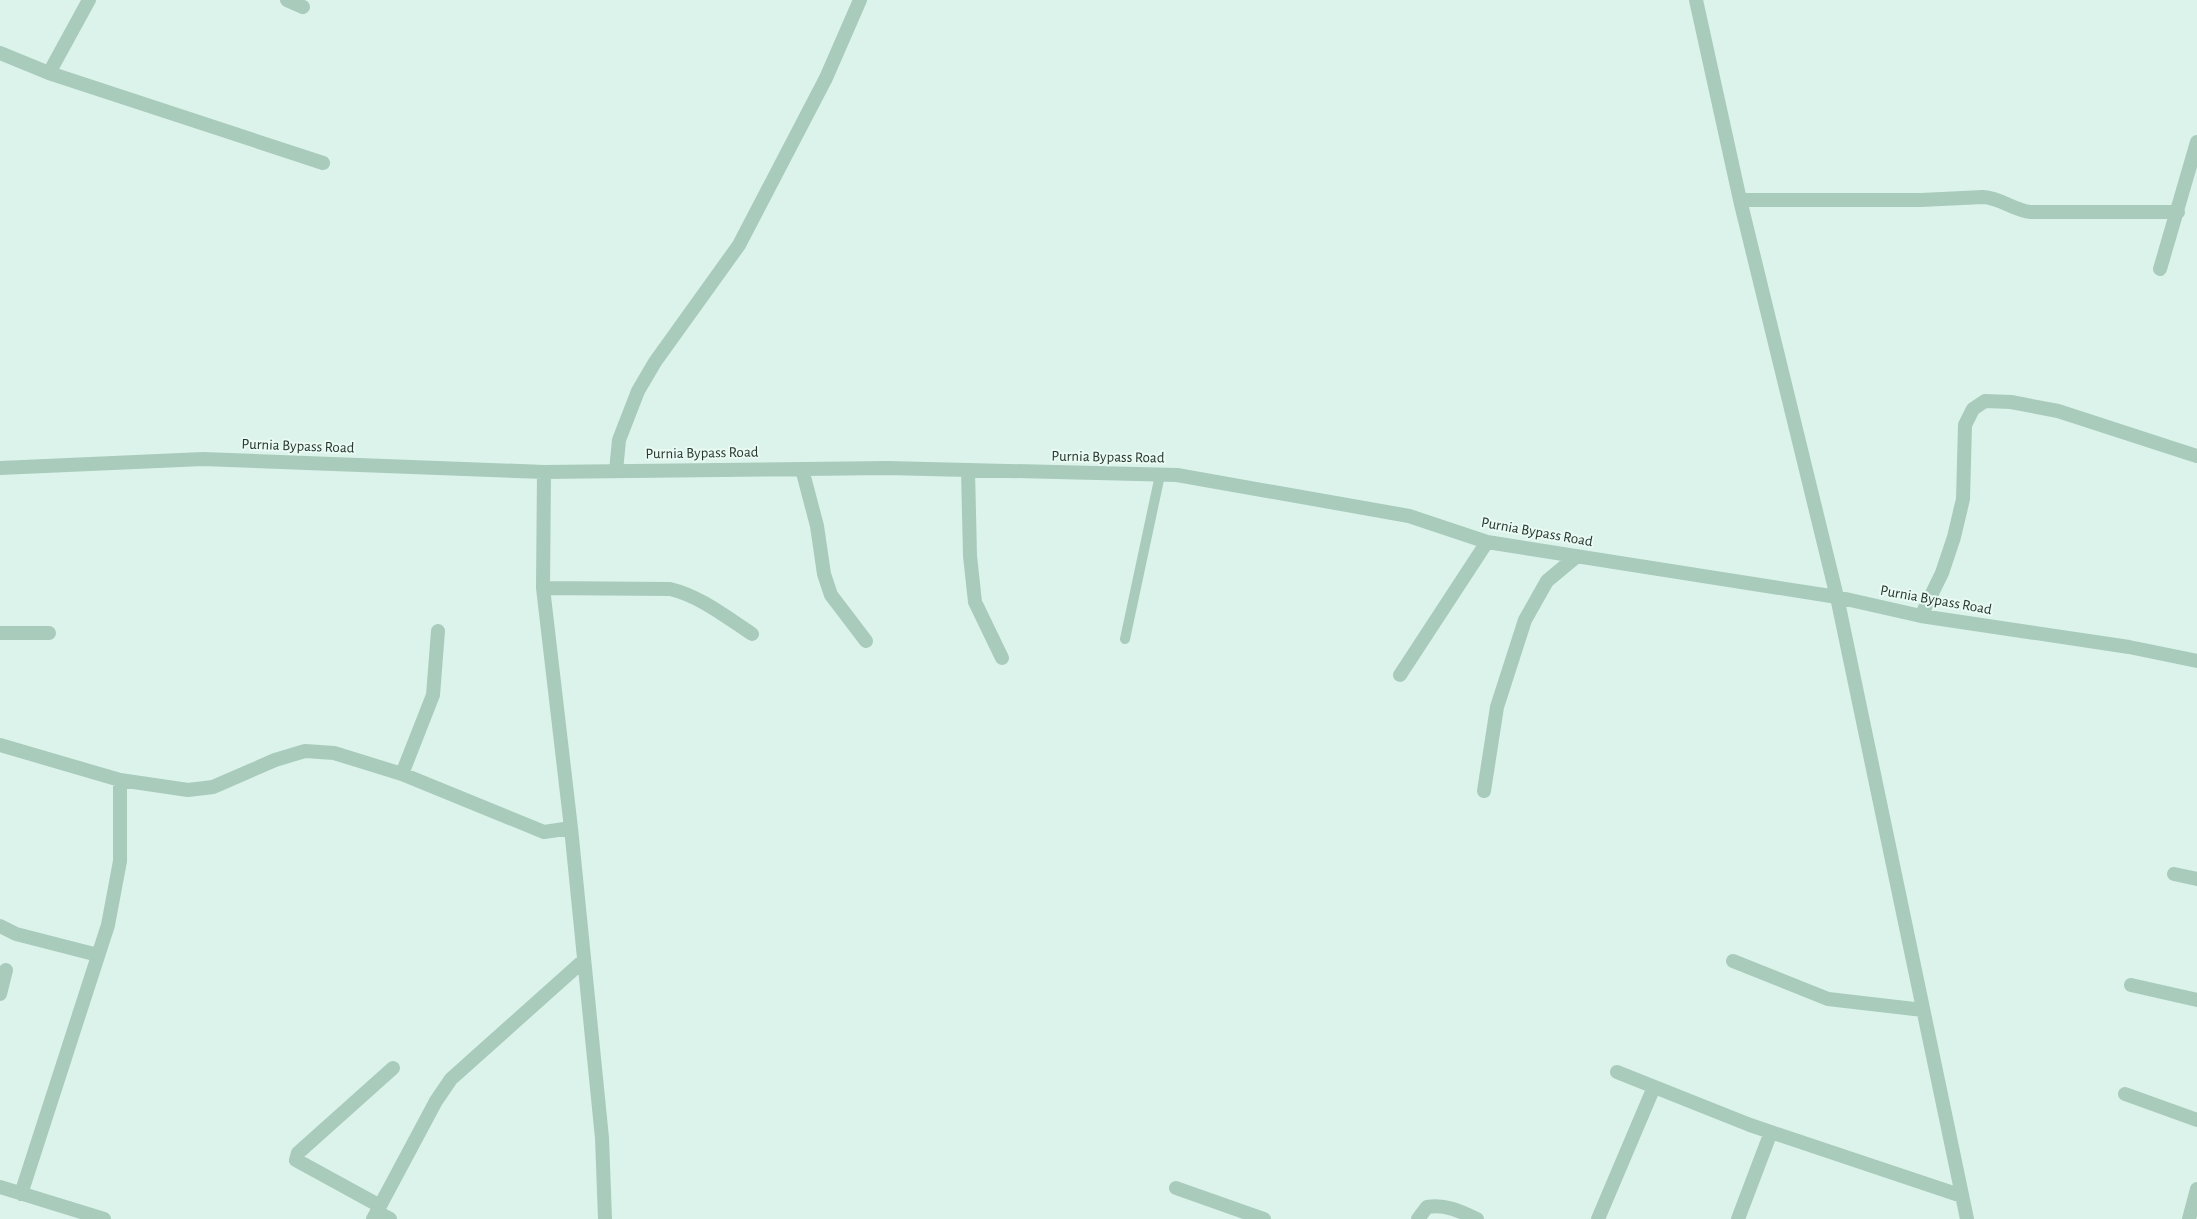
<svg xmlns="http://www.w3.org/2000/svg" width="2197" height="1219" font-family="'Alegreya Sans',sans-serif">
  <rect width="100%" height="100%" fill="#dcf3eb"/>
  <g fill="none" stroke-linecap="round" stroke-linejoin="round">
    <!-- service -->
    <path stroke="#a8cbbc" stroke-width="10" d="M1125,639L1160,475"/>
    <!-- minor -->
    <path stroke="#a8cbbc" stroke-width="14" d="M287,0L303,7
      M1696,0L1740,200L1837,597L1967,1219
      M0,53L49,73L323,163
      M49,73L89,0
      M1740,200H1921L1983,197C2001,198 2013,210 2031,212H2178
      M2160,269L2197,142
      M0,468L203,459L544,472L887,468L1177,475L1409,516L1487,542L1837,597L1921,616L2129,647L2197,661
      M802,469L817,526L824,574L831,595L866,641
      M968,470L970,556L975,602L1002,658
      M616,471L619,440L638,391L655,362L739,245L826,78L860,0
      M544,472L543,588L571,828L602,1138L605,1219
      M543,588L670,589C700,596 726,617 752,634
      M1921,616L1942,573L1954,537L1963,499L1965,425L1973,409L1985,401L2011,402L2058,411L2197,456
      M0,633H49
      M1400,675L1487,542
      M0,745L120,780L188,790L213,787L275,760L305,751L334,753L402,774L544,832L571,828
      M402,774L433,695L438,631
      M1484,791L1497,707L1525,620L1547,581L1577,556
      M2174,874L2197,879
      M0,926L16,934L98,955
      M1733,961L1828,999L1923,1010
      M2131,985L2197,1000
      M0,994L6,970
      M1617,1072L1750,1125L1962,1196
      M2125,1094L2197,1120
      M0,1187L104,1219
      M1176,1188L1264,1219
      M21,1194L108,925L120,861V780
      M380,1206L296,1160L298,1153L393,1068
      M377,1212L390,1219
      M373,1219L436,1101L451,1079L583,961
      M1418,1219L1427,1207C1446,1204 1460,1211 1477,1219
      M1598,1219L1654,1087
      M1738,1219L1771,1132
      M2189,1219L2197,1189"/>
  </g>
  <g text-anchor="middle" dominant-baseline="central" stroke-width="4" stroke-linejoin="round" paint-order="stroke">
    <!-- street labels -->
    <g font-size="15" fill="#28382f" stroke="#e9faf4">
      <text transform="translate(298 446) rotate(2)">Purnia Bypass Road</text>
      <text transform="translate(702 453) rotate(-1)">Purnia Bypass Road</text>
      <text transform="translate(1108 457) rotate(1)">Purnia Bypass Road</text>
      <text transform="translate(1537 532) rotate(10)">Purnia Bypass Road</text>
      <text transform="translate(1936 600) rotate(10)">Purnia Bypass Road</text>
    </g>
  </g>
</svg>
